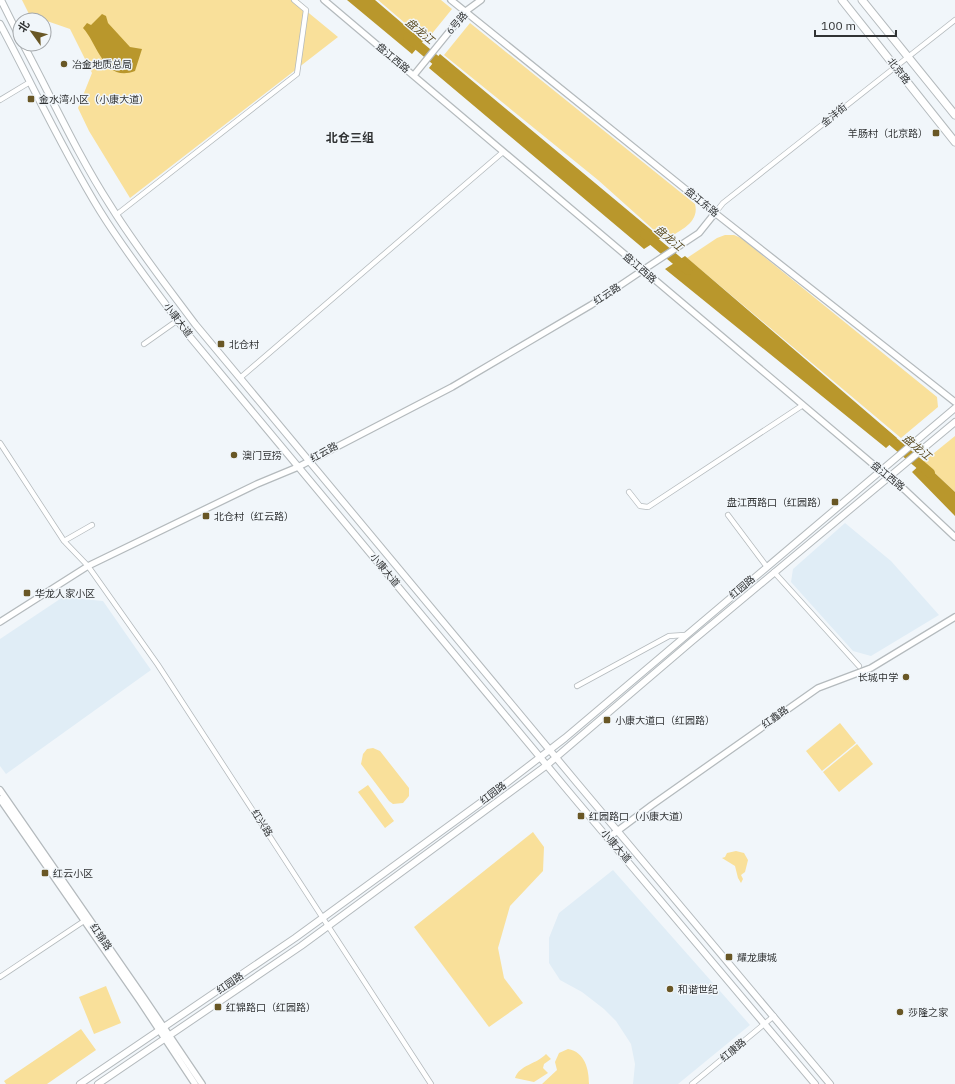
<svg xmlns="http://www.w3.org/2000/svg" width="955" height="1084" font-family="'IBM Plex Sans','Noto Sans SC',sans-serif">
  <rect width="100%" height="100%" fill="#f1f6fa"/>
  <!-- built -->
  <path fill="#e0edf6" d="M845,523L891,561L939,615L871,656L853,651L791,582L793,569Z
    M63,597L103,601L151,670L6,774L0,766V639Z
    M613,870L750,1025L678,1084H633L635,1064L631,1044L616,1021L604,1009L582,992L560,980L549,963V938L559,913Z"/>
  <!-- green -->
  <path fill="#f9e09a" d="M22,0H293L338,37L130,198L89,131L78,108L92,73L70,29L44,20H32Z
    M378,0H441L452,9L426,41Z
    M470,23L695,204C700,223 679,231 665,240L598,180L444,55Z
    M725,235H734L741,238L937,397L938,407L901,438L687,258L717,238Z
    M955,436V492L923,462Z
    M840,723L856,743L822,771L806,751Z
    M857,744L873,764L839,792L823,772Z
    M373,748L380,751L409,788V796L403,803L393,804L389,801L361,764L363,754L367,749Z
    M368,785L394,821L385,828L358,792Z
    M533,832L544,847L543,871L510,906L498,948L504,978L523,1003L489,1027L414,927Z
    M736,851L744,853L748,860L745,872L741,875L743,879L741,883L738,878L735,866L722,858L725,857L727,853Z
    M106,986L121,1023L94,1034L79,997Z
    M81,1029L96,1050L47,1084H6L4,1081Z
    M568,1049C585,1052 589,1069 589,1084H542L557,1070L555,1062L559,1053Z
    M546,1054L551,1059L544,1064L543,1068L548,1073L534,1082L515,1078C519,1065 537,1064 546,1054Z"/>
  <!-- water -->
  <path fill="#b9972c" d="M347,0H375L423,41L412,54Z
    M102,14L106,16L108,23L130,47L142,49L135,71C104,83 98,44 83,28L87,23L91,25Z
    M440,54L661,238L644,249L429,68Z
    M685,256L897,438L886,448L665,269Z
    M923,462L955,492V516L912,472Z"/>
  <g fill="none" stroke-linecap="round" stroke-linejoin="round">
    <!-- river -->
    <path stroke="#b9972c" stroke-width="10" d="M408,37L445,68
      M645,234L688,270
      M883,433L930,473"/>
    <!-- minor casing -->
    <g stroke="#b4babd" stroke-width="6">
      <path id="minor" d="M0,100L30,82
        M715,213L723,203L955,20
        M116,215L297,74L306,10L294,0
        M144,344L178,320
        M240,378L503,152
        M0,443L64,541L88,566L158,665L431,1084
        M629,492L640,506L648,507L803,405
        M728,515L767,567
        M64,541L92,525
        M774,572L859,666
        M577,686L669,636L685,635
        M0,977L84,921
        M692,1084L774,1016"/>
    </g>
    <!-- tertiary casing -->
    <g stroke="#b4babd" stroke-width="8">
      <path id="tertiary" d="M324,0L881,471L905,490L955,537
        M451,0L715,213L955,402
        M414,75L466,11L481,0
        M0,622L88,566L257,484L298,467L452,387L591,305L643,270L699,233L715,213
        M0,790L144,998L202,1084
        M0,799L140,1001L195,1084
        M608,838L652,805L818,688L871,668L955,617"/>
    </g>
    <!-- secondary casing -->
    <g stroke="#b4babd" stroke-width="8">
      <path id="secondary" d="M1,0L20,38
        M0,24C33,86 63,151 100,211C126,253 157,292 186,332L569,792L815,1084
        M23,44C52,98 77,154 110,205C136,247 166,285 195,324L578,784L830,1084
        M80,1084L295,938L491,795L565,738L955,408
        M98,1084L301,946L547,765L691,642L955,422"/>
    </g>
    <!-- primary casing -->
    <g stroke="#b4babd" stroke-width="9">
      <path id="primary" d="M842,0L955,142
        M862,0L955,115"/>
    </g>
    <!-- minor -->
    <use href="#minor" stroke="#fff" stroke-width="4.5"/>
    <!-- tertiary -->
    <use href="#tertiary" stroke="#fff" stroke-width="5.5"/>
    <!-- secondary -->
    <use href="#secondary" stroke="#fff" stroke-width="6"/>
    <!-- primary -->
    <use href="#primary" stroke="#fff" stroke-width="7"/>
  </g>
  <!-- markers -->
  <g fill="#695725" stroke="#f1f6fa" stroke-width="1.5">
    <circle cx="64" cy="64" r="4"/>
    <rect x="27" y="95" width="8" height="8" rx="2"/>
    <rect x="932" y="129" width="8" height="8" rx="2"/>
    <rect x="217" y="340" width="8" height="8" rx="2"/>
    <circle cx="234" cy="455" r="4"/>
    <rect x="831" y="498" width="8" height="8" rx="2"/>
    <rect x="202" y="512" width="8" height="8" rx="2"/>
    <rect x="23" y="589" width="8" height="8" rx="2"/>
    <circle cx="906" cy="677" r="4"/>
    <rect x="603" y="716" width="8" height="8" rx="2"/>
    <rect x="577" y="812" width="8" height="8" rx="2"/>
    <rect x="41" y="869" width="8" height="8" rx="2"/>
    <rect x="725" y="953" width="8" height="8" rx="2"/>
    <circle cx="670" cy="989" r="4"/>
    <rect x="214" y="1003" width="8" height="8" rx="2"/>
    <circle cx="900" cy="1012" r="4"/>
  </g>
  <g text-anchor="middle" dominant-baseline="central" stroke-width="3" stroke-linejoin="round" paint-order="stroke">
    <!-- street labels -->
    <g font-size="10" fill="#313334" stroke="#f1f6fa">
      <text transform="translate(457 23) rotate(-49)">6号路</text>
      <text transform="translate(393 58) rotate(40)">盘江西路</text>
      <text transform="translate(899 71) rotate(52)">北京路</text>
      <text transform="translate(834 115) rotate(-39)">金沣街</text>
      <text transform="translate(702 202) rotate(39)">盘江东路</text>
      <text transform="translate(640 268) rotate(41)">盘江西路</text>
      <text transform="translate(607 294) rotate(-33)">红云路</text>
      <text transform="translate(178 320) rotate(53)">小康大道</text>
      <text transform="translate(324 452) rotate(-28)">红云路</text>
      <text transform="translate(888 476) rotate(39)">盘江西路</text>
      <text transform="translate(385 570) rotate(50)">小康大道</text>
      <text transform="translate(742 587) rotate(-40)">红园路</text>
      <text transform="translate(775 717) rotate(-35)">红鑫路</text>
      <text transform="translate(493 793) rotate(-37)">红园路</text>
      <text transform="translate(262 823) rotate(57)">红兴路</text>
      <text transform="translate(616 846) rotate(49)">小康大道</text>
      <text transform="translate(101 937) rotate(56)">红锦路</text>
      <text transform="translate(230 983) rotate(-34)">红园路</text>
      <text transform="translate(733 1050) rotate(-40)">红康路</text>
    </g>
    <!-- poi labels -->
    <g font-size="10" fill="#313334" stroke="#f1f6fa" text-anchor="start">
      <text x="72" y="64">冶金地质总局</text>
      <text x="39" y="99">金水湾小区（小康大道）</text>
      <text x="928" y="133" text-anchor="end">羊肠村（北京路）</text>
      <text x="229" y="344">北仓村</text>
      <text x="242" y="455">澳门豆捞</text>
      <text x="827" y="502" text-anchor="end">盘江西路口（红园路）</text>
      <text x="214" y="516">北仓村（红云路）</text>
      <text x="35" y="593">华龙人家小区</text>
      <text x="898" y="677" text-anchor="end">长城中学</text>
      <text x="615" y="720">小康大道口（红园路）</text>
      <text x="589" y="816">红园路口（小康大道）</text>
      <text x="53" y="873">红云小区</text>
      <text x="737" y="957">耀龙康城</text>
      <text x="678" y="989">和谐世纪</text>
      <text x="226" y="1007">红锦路口（红园路）</text>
      <text x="908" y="1012">莎隆之家</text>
    </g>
    <!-- water labels -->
    <g font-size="11" font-style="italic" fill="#594a20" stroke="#f1f6fa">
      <text transform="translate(420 31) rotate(40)">盘龙江</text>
      <text transform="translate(669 238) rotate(40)">盘龙江</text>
      <text transform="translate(917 447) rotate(40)">盘龙江</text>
    </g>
    <!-- quarter labels -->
    <g font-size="12" font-weight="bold" fill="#313334" stroke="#f1f6fa">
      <text x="350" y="137">北仓三组</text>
    </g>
  </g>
  <!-- north arrow -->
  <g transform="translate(32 32) rotate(303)"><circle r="19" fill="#f1f6fa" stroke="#a4a8ab"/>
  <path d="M0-3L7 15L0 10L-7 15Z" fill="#695725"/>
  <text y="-6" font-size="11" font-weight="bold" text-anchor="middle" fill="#313334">北</text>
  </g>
  <!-- scale -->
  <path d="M815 30v6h81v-6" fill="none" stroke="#313334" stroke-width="2"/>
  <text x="821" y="30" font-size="12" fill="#313334" stroke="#f1f6fa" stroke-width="3" paint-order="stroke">100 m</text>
</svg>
